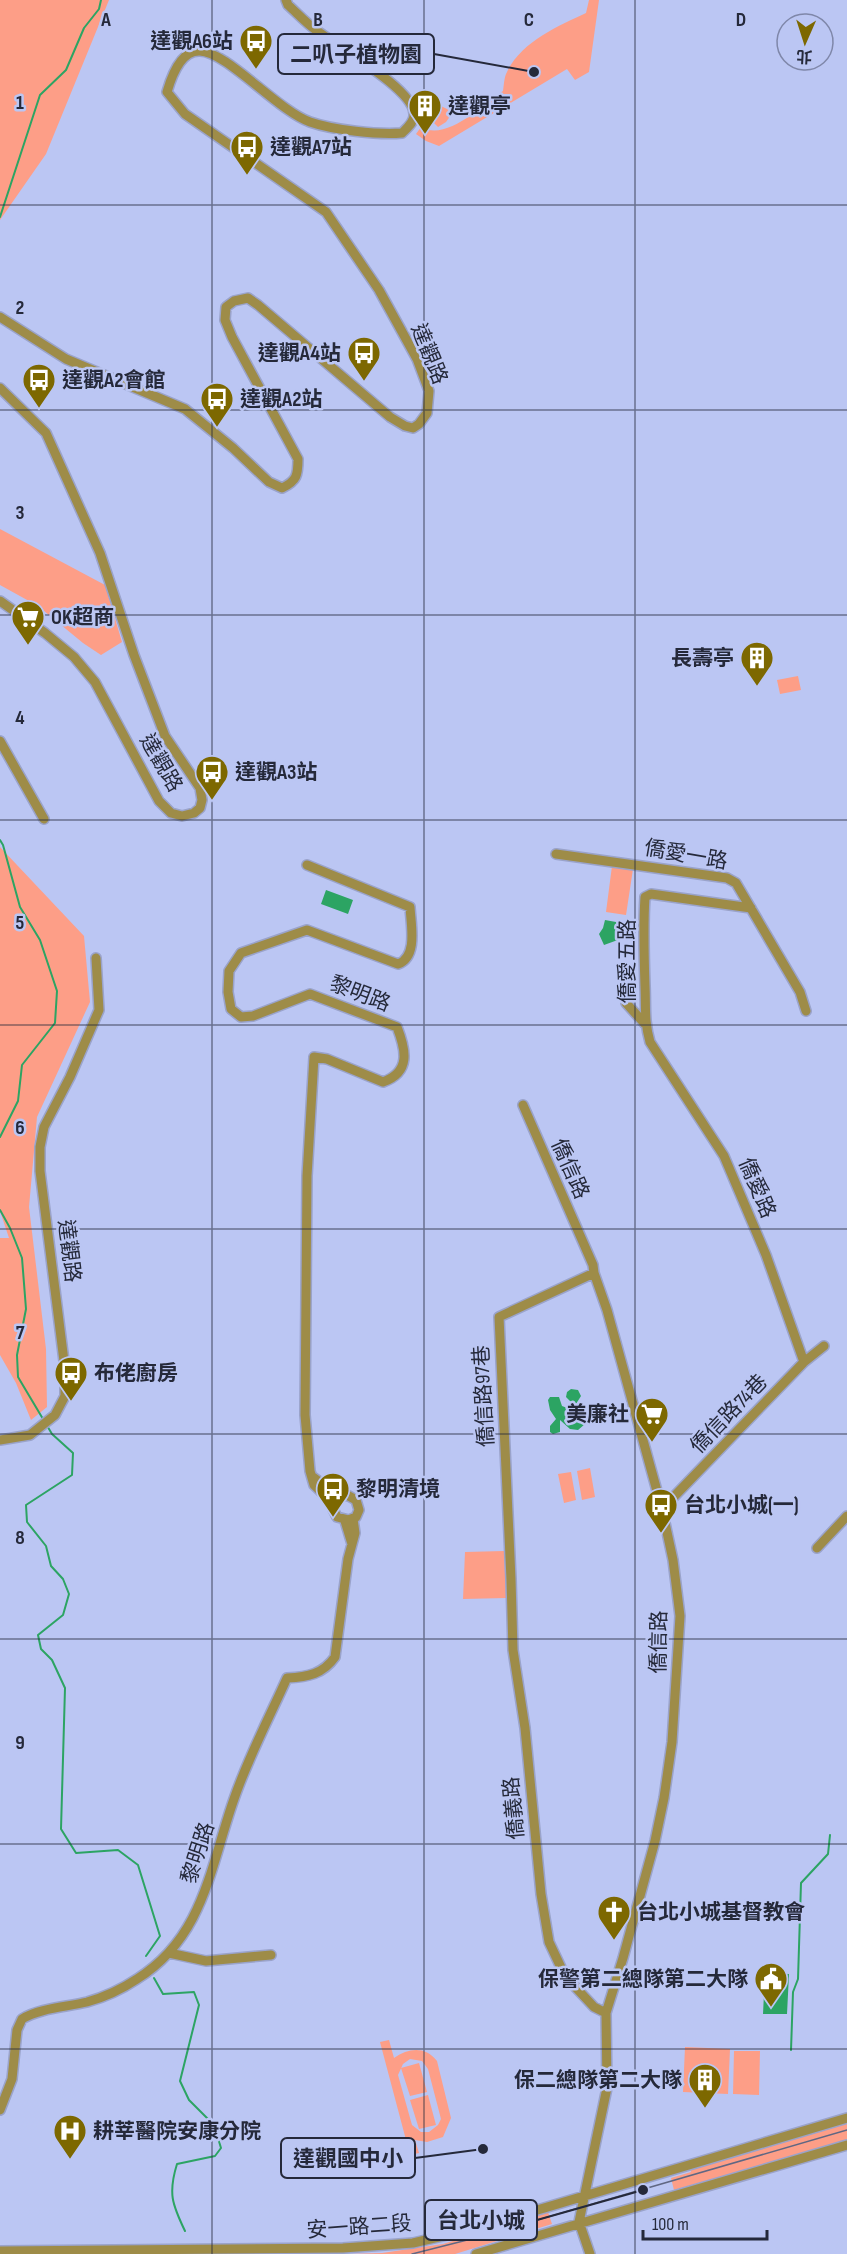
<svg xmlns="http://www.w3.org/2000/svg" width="847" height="2254" font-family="'Sofia Sans Condensed','Noto Sans TC',sans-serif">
  <rect width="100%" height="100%" fill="#bbc6f3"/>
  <!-- green -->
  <path fill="#fd9e87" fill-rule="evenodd" d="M0,0H109L46,154L0,220Z
    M589,0H599L589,72L575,80L567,69L439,146L426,141L416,134L421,127C446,142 483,105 503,91C504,85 504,77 507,72C521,42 558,26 586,13Z
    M433,102L453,112L446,122L438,127L434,123L437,117L429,108V105Z
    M0,529L105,585L122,642L101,655L83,643L38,606L0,585Z
    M798,676L801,690L780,694L777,680Z
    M0,847L84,936L90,1002L37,1117L29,1207L46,1349L47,1407L31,1420L16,1383L0,1355V1238H9L0,1211Z
    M612,866L633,869L626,915L606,912Z
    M590,1468L595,1497L582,1500L577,1471Z
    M571,1472L576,1500L564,1503L558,1474Z
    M504,1551L506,1598L463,1599L465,1552Z
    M389,2040L394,2058C409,2048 425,2046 437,2061L451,2118L443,2137L427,2142L415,2140L419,2153L410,2155L380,2042ZM410,2059L422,2061L428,2069L441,2119L438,2125L429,2132H421L412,2125L398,2075L403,2064Z
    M685,2047L730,2049L728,2094L683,2092Z
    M734,2051H760L759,2095L733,2094Z
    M419,2063L427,2092L410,2096L401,2068Z
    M428,2095L436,2125L419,2129L410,2100Z
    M847,2123V2140L674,2190L671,2178L691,2172L690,2168Z
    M548,2212L552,2224L455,2254H350L382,2253L443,2244Z"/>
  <!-- water -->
  <path fill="#2ca463" d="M326,890L353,900L348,914L321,904Z
    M605,920L627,924L626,937L604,945L599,934L603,928Z
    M571,1389L578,1390L581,1396L576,1404L585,1415V1424L578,1430L570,1429L560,1420V1432L553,1434L550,1432V1426L556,1419L550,1410L548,1400L550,1397H559L562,1406L570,1409L572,1403L566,1397L567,1392Z
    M765,1973L789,1974L787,2014H763Z"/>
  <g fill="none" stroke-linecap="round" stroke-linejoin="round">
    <!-- stream -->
    <path stroke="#2ca463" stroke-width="2" d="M0,217L40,95L66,70L84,28L99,9L101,0
      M0,840L3,845L20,907L40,940L57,991L55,1023L22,1065L18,1101L0,1137
      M0,1210L10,1228L22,1258L26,1309L17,1355L18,1377L43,1419
      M46,1424L52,1434L73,1453L72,1475L26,1505L27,1522L46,1546L51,1566L63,1579L69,1594L63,1615L38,1635L41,1649L52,1660L65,1688L61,1829L76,1853L118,1850L138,1865L160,1936L146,1956
      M154,1978L163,1994L194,1992L199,2005L180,2081L189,2100L214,2125L221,2148L215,2156L177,2164C168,2193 172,2204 185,2231
      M791,2050L793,1992L798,1979L801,1883L828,1854L830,1835"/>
    <!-- minor casing -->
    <g stroke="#9aa3ca" stroke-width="12">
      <path id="minor" d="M0,317L66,359L185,409L233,448L269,482L282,488C297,481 298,475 298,459L232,337L225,320L226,307L234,301L248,298L258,305L390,417L405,426L413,428L419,424L427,413L429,391L417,359L379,290L326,212L185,114L167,92C171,78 180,51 199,51C225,50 278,111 310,122C333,130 378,135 402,133C407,128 415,122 414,114C414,89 336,46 316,30C306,23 297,13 288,5L286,0
        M0,388L46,433L100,553L134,655L165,736L200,788L202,800L200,808L194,813L182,816L171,813L159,801L95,682L74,657L45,633L0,601
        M0,741L44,819
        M556,854L727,878L736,883L800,992L806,1011
        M307,865L410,907C411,925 418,957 398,964L307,930L241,953L229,971L228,992L231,1009L241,1017L253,1016L310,994L397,1027C406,1050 411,1072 383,1082L327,1059L314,1057L307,1176L305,1415L310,1471L314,1485L334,1504L333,1509L337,1517L349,1520L356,1517L359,1510L356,1500L347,1495L340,1497L334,1504
        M751,908L651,894L645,897C643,927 644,956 645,986C646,1008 644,1021 650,1042L724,1156L766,1255L804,1362
        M626,1003L645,1024
        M523,1105L593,1265L594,1273L607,1310L662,1509L673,1560L680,1616L672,1742L664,1798L655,1841L623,1958L606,2013L607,2088L579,2222L590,2254
        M594,1273L499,1317L511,1579L513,1650L525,1728L541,1894L549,1942L565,1976L594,2007L606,2013
        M0,1440L30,1435L55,1415L65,1396V1369L40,1171V1147L44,1127L70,1077L99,1010L96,958
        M313,1477L340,1497
        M662,1509L804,1362L824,1346
        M345,1521L352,1544
        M817,1548L847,1516
        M169,1953L206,1961L271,1955
        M0,2110L12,2079L17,2030L22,2019C40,2008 67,2007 87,2002C105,1997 122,1989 137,1979C204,1937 210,1867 234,1799C248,1758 269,1718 287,1678C308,1677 323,1674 335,1657L348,1559L355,1533L353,1519
        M0,2251L343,2248L413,2243L477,2228L847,2118
        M476,2254L847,2145"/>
    </g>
    <!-- minor -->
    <use href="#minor" stroke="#9e8c48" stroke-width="9"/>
    <!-- tram -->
    <path stroke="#606783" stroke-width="1.5" d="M412,2254L479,2237L847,2130"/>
  </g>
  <!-- grid -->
  <path fill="none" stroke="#25293a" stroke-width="1.5" stroke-opacity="0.55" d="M212,0V2254M424,0V2254M635,0V2254M0,205H847M0,410H847M0,615H847M0,820H847M0,1025H847M0,1229H847M0,1434H847M0,1639H847M0,1844H847M0,2049H847"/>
  <!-- icons -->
  <defs>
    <g id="bus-pin" transform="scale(1.725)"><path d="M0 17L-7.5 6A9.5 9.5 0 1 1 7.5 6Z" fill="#7d6800" stroke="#bbc6f3"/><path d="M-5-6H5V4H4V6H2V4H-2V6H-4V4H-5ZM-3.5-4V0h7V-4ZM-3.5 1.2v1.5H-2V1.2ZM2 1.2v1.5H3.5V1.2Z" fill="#fff"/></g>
    <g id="building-pin" transform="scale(1.725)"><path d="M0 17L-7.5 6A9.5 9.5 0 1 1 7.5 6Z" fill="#7d6800" stroke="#bbc6f3"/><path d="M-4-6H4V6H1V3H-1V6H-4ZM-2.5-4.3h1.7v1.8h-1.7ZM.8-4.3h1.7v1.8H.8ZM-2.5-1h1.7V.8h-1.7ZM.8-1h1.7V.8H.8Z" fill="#fff"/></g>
    <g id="supermarket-pin" transform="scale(1.725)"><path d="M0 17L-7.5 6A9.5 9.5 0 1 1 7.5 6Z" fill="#7d6800" stroke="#bbc6f3"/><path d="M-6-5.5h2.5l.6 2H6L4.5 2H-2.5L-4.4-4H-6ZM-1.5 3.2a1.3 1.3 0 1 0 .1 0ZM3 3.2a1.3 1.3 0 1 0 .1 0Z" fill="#fff"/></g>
    <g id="church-pin" transform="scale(1.725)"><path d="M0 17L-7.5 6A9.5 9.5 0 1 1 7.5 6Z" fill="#7d6800" stroke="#bbc6f3"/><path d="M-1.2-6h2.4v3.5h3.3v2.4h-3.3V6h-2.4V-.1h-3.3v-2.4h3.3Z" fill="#fff"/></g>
    <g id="civic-pin" transform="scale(1.725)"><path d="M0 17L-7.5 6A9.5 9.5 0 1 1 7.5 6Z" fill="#7d6800" stroke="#bbc6f3"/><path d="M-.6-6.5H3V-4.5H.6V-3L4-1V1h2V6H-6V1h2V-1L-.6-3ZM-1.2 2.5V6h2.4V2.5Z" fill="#fff"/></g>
    <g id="hospital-pin" transform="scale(1.725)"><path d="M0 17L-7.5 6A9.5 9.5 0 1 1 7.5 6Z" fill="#7d6800" stroke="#bbc6f3"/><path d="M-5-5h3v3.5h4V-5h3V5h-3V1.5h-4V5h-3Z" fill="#fff"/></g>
  </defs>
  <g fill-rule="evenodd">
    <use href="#bus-pin" x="256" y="41"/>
    <use href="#building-pin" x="425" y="106"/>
    <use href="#bus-pin" x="247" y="147"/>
    <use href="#bus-pin" x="364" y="353"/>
    <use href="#bus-pin" x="39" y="380"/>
    <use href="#bus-pin" x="217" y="399"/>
    <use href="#supermarket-pin" x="28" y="617"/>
    <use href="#building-pin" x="757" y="658"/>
    <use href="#bus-pin" x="212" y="772"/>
    <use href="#bus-pin" x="71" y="1373"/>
    <use href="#supermarket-pin" x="652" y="1414"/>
    <use href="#bus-pin" x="333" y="1489"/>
    <use href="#bus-pin" x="661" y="1505"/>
    <use href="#church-pin" x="614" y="1912"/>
    <use href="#civic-pin" x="771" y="1979"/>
    <use href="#building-pin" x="705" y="2080"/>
    <use href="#hospital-pin" x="70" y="2131"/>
  </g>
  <g text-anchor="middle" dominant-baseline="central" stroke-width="5" stroke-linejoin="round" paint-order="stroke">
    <!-- poi labels -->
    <g font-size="21" font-weight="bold" fill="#25293a" stroke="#bbc6f3" text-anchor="start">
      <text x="233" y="41" text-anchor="end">達觀A6站</text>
      <text x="448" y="106">達觀亭</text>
      <text x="270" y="147">達觀A7站</text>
      <text x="341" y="353" text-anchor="end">達觀A4站</text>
      <text x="62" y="380">達觀A2會館</text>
      <text x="240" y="399">達觀A2站</text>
      <text x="51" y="617">OK超商</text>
      <text x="734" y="658" text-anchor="end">長壽亭</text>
      <text x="235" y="772">達觀A3站</text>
      <text x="94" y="1373">布佬廚房</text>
      <text x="629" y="1414" text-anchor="end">美廉社</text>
      <text x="356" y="1489">黎明清境</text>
      <text x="684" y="1505">台北小城(一)</text>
      <text x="637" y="1912">台北小城基督教會</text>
      <text x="748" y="1979" text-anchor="end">保警第二總隊第二大隊</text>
      <text x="682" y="2080" text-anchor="end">保二總隊第二大隊</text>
      <text x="93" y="2131">耕莘醫院安康分院</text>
    </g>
    <!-- street labels -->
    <g font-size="21" fill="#25293a" stroke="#bbc6f3">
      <text transform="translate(429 354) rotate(68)">達觀路</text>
      <text transform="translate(161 763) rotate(60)">達觀路</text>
      <text transform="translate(686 855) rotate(10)">僑愛一路</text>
      <text transform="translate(627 961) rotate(-90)">僑愛五路</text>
      <text transform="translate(360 994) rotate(21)">黎明路</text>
      <text transform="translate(570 1169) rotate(66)">僑信路</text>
      <text transform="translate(757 1188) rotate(67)">僑愛路</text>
      <text transform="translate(69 1251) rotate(83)">達觀路</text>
      <text transform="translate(484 1396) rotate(-93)">僑信路97巷</text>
      <text transform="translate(729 1414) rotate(-46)">僑信路74巷</text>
      <text transform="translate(659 1642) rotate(-89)">僑信路</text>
      <text transform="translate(514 1808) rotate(-95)">僑義路</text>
      <text transform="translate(198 1853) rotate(-72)">黎明路</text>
      <text transform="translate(359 2227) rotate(-4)">安一路二段</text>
    </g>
  </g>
  <g font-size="20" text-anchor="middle" font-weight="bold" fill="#25293a" stroke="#bbc6f3" stroke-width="5" stroke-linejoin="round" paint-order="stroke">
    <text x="106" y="26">A</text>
    <text x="318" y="26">B</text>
    <text x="529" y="26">C</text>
    <text x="741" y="26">D</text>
    <text x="20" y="109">1</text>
    <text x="20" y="314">2</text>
    <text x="20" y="519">3</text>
    <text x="20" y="724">4</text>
    <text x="20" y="929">5</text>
    <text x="20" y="1134">6</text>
    <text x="20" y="1339">7</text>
    <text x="20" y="1544">8</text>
    <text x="20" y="1749">9</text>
  </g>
  <!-- callouts -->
  <path fill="none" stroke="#25293a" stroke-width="2" d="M534 72L434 54M483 2149L415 2158M643 2190L537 2220"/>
  <g fill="#25293a" stroke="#bbc6f3" stroke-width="2">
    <circle cx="534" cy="72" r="6"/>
    <circle cx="483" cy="2149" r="6"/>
    <circle cx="643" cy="2190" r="6"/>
  </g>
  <g fill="#bbc6f3" stroke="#25293a" stroke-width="2">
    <rect x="278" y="34" width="156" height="40" rx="6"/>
    <rect x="281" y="2138" width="134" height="40" rx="6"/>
    <rect x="425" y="2200" width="112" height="40" rx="6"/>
  </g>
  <g font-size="22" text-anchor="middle" font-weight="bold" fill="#25293a">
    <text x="356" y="62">二叭子植物園</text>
    <text x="348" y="2166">達觀國中小</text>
    <text x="481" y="2228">台北小城</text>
  </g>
  <!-- north arrow -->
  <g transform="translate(805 42) rotate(183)"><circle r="28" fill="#bbc6f3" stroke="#7f87a9" stroke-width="1.5"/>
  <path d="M0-4.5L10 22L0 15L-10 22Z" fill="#7d6800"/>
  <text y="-9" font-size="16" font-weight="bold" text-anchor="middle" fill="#25293a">北</text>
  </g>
  <!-- scale -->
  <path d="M643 2230v9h124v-9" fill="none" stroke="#25293a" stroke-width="3"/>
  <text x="652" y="2230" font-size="18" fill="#25293a" stroke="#bbc6f3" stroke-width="4.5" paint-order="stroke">100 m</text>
</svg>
